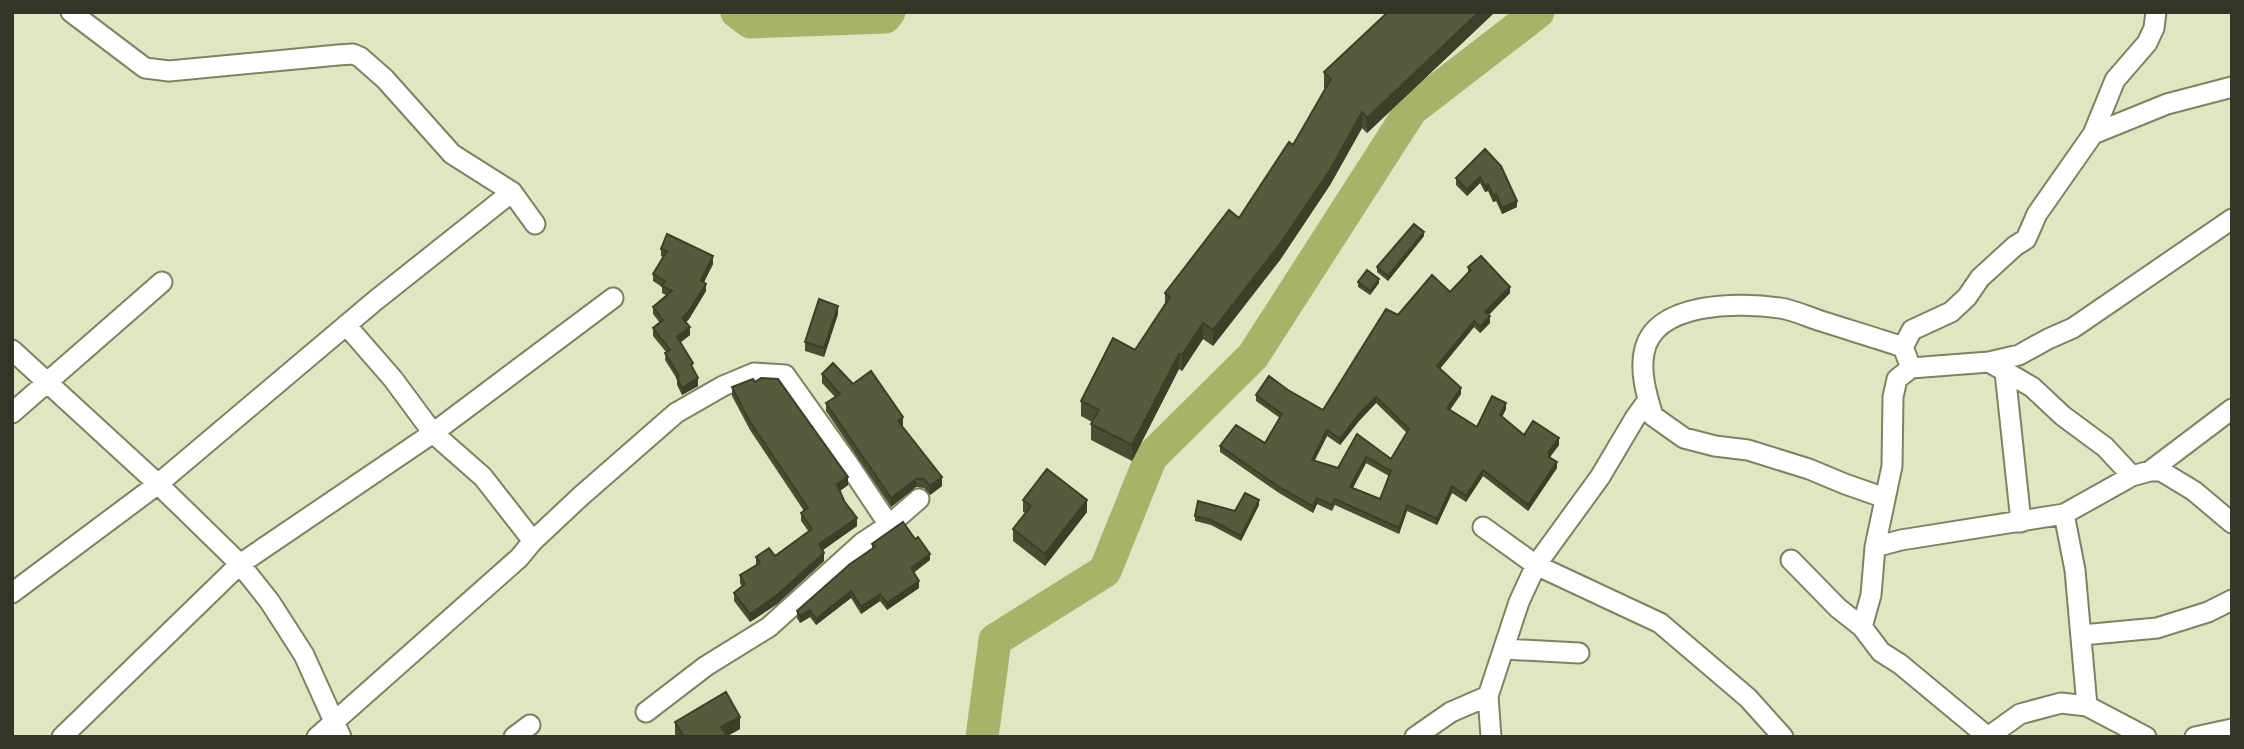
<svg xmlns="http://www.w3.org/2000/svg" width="2244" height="749" font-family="Montserrat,sans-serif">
  <rect width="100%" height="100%" fill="#dfe6c1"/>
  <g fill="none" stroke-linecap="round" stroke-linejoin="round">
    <!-- river -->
    <path stroke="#a8b369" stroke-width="33" d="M737,12L750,22L885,17L889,12
      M982,737L995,640L1105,571L1151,457L1253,356L1411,110L1538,12"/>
    <!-- street casing -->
    <g stroke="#7d8361" stroke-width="23">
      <path id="street" d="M71,12L145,68L169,71L338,55L353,54L360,57L385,79L452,154L512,192
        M2093,134L2167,104L2232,87
        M346,325L393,379L433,433L483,477L533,541
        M1903,347L1912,330L1951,312L1967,297L1980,278L2015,246L2026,239L2037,214L2093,134L2115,80L2147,43L2154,28L2156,12
        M12,350L158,484L240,564L62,737
        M1989,362L2019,355L2048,339L2073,328L2232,219
        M2005,372L2021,522
        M12,413L162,282
        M2150,471L2232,409
        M1885,498L1845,484L1809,469L1748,450L1715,446L1684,438L1653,416C1647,396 1640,374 1644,353C1653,301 1740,302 1780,308C1794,310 1808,317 1821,321C1849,330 1876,338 1903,347L1911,368
        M2064,514L2075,570L2087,706
        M1483,527L1536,565L1660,623L1748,698L1783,737
        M1875,547L1901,540L2064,514L2132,476L2150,471H2161L2194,491L2232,523
        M1791,560L1838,608L1862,627L1881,652L1900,664L1988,737
        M12,593L158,484L376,300L512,192L535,224
        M1862,627L1871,595L1875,547L1892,466L1893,397L1897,379L1911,368L1989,362L2032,387L2063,416L2105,447L2132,476
        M2082,635L2157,628L2208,612L2232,600
        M1504,649L1579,653
        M646,712L706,666L769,627L862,543L889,525L919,499
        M317,737L519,558L533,541L581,496L676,413L723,386L754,373L785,375L847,462L889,525
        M341,737L304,655L270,602L240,564L433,433L613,298
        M514,737L530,725
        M1415,737L1451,712L1488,696
        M1491,737L1488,696L1519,602L1536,565L1600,477L1635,418L1648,400
        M1988,737L2020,714L2061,703L2087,706L2146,737
        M2195,737L2232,729"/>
    </g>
    <!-- street -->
    <use href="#street" stroke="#fff" stroke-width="19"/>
  </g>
  <!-- wall -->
  <path fill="#494e33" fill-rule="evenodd" d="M1388,12H1495L1367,133L1362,128L1330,185L1280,260L1213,346L1203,339L1182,371L1179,369L1132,461L1091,440V424L1092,422L1081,416V401L1135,350L1165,304V293L1239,218L1293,145L1325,89L1324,88V72Z
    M1485,149L1517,207L1502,214L1496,201L1493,202L1488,191L1485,192L1480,183L1467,196L1456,185V178Z
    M1424,236L1388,281L1377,272V267Z
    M661,249L713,264L704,282L706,291L689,319L686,322L690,335L681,342L693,369L698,386L682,395L677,385V379L665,360L666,352L653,336V328L660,323L653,314V307L666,295L662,293V287L653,281V274L663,257L661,256Z
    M1468,267L1510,293L1489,315L1490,323L1480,333L1474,327L1440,369L1461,394L1450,410L1477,427L1506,409L1502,417L1524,435L1559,445L1550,457L1557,468L1528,511L1483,476L1466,502L1452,493L1437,525L1407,511L1399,534L1335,505L1332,511L1317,504L1313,513L1279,493L1220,452V446L1265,443L1280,418L1256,401V395L1288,390L1323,410L1398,315L1450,292L1468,272ZM1376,403L1407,433L1391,459L1357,434L1338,468L1314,461L1327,436L1340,445L1359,421ZM1366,463L1389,476L1380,499L1353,488Z
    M1358,282L1379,283L1370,295L1358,287Z
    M838,314L824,357L805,351V342Z
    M822,374L853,384L903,425L902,426L942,486L930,495L924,488L916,487L891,507L826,411V403L835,397L822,383Z
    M755,382L848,485L840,491L857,526L822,550L824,561L777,604L750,622L734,601V593L742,587L740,583V575L756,566V557L775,556L809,532L801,521V513L804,511L750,430L732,396V387Z
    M1023,500L1087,512L1045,566L1013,541V529L1026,513L1023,512Z
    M1259,505L1241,541L1211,525L1195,521V516L1235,511Z
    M872,544L930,560L913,572L919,588L887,610L880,601L861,614L851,598L816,625L810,617L800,623L797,618V611L872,549Z
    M675,722L740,729L727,736L728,737H676L675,735Z"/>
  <!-- shaded-wall -->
  <path fill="#3c4029" d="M1479,12H1495L1367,133V118Z
    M1362,112V128L1330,185L1280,260L1213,346V330Z
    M1480,177V183L1467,196V190Z
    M1488,184V191L1485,192V186Z
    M1496,194V201L1493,202V196Z
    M1517,201V207L1502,214V208Z
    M1424,232V236L1388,281V276Z
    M713,256V264L701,288V280Z
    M1379,279V283L1370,295V291Z
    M706,284V291L689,319L682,326V318Z
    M1510,287V293L1485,318V312Z
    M838,306V314L824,357V348Z
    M1490,316V323L1480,333V327Z
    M1474,321V327L1437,372V366Z
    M1203,323V339L1182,371V355Z
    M690,327V335L677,345V337Z
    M1179,354V369L1132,461V445Z
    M698,378V386L682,395V388Z
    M1461,388V394L1447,414V408Z
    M1376,397V403L1359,421L1340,445V439L1359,414Z
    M1506,403V409L1500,421V415Z
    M903,417V425L898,429V421Z
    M1327,430V436L1312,466V460Z
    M1559,438V445L1550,457V461L1548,453Z
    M1366,457V463L1350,493V487Z
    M1557,462V468L1528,511V505Z
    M1483,470V476L1466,502V496Z
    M848,477V485L837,493V484Z
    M942,477V486L930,495V486Z
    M916,479V487L891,507V498Z
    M1452,486V493L1437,525V519Z
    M1317,498V504L1313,513V506Z
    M1087,500V512L1045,566V554Z
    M1259,500V505L1241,541V536Z
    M1407,505V511L1399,534V528Z
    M857,518V526L819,553V544Z
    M824,553V561L777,604L750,622V614Z
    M930,554V560L911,575V568Z
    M919,581V588L887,610V603Z
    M851,591V598L816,625V619Z
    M880,594V601L861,614V607Z
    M810,610V617L800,623V616Z
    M740,717V729L726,737L721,727Z"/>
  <!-- building -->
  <path fill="#555b3b" stroke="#3c4029" stroke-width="2" fill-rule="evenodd" d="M1388,12H1479L1367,118L1362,112L1330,170L1280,244L1213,330L1203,323L1182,355L1179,354L1132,445L1091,424L1099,410L1081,401L1113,338L1135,350L1170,297L1165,293L1229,210L1239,218L1289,142L1293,145L1331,79L1324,72Z
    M1485,149L1501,166L1517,201L1502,208L1496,194L1493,196L1488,184L1485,186L1480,177L1467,190L1456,178Z
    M1414,224L1424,232L1388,276L1377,267Z
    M667,234L713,256L701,280L706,284L689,311L682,318L690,327L677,337L693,363L691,365L698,378L682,388L677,378L679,376L665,353L670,350L653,328L663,320L653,307L672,291L662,286L665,281L653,274L667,251L661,249Z
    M1481,256L1510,287L1485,312L1490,316L1480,327L1474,321L1437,366L1461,388L1447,408L1477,427L1492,396L1506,403L1500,415L1524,435L1533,421L1559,438L1548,453L1550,455L1549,457L1557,462L1528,505L1483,470L1466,496L1452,486L1437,519L1407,505L1399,528L1335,499L1332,505L1317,498L1313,506L1279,487L1220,446L1236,425L1265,443L1282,414L1256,395L1269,376L1288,390L1323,410L1386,309L1398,315L1432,275L1450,292L1471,270L1468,267ZM1376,397L1409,429L1391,459L1357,434L1338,468L1312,460L1327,430L1340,439L1359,414ZM1366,457L1391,471L1380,499L1350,487Z
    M1367,270L1379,279L1370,291L1358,282Z
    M819,299L838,306L824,348L805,342Z
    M833,363L853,384L871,371L903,417L898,421L942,477L930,486L924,479H916L891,498L826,403L840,394L822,374Z
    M761,378L778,379L848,477L837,484L844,501L857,518L819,544L824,553L777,595L750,614L734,593L745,584L740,575L760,563L756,557L769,548L775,556L812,529L801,513L808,508L750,422L732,387L753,379L755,382Z
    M1047,469L1087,500L1045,554L1013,529L1031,506L1023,500Z
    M1245,493L1259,500L1241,536L1211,520L1195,516L1198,501L1235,511Z
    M903,522L915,539L918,537L930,554L911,568L919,581L887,603L880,594L861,607L851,591L816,619L810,610L800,616L797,611L850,564L875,547L872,544Z
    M726,692L740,717L721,727L728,737H684L675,722Z"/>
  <!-- border -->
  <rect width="2244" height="749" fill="none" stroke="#333527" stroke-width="28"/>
</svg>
